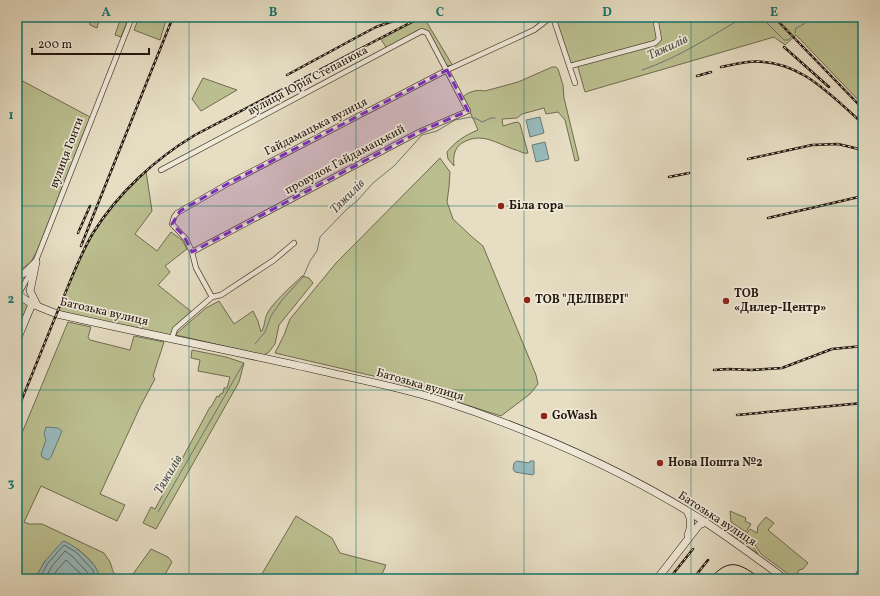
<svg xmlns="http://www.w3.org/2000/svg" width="880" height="596" font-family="Vollkorn,serif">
  <rect width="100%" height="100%" fill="#e6ddc3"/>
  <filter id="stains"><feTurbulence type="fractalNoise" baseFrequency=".005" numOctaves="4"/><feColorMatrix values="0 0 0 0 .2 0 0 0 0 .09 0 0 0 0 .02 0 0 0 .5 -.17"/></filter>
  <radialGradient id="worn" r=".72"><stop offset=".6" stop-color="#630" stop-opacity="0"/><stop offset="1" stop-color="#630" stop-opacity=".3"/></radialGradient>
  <!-- green -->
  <path fill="#bbbf90" stroke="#706b50" d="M81,17H100L97,28L90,25L89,20Z
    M121,17H129L121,37L115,35Z
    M139,17H167L160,40L134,30Z
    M553,17H863V105L796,35L785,45L774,37L585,92L577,64L569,62Z
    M420,19L426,21L453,66L446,65L428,33L422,30L387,49L381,39Z
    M552,67H556L558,69L563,85L564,98L579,160L575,161L565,120L558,112L546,114L544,108L522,114L517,118L502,119L503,126L513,123L518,122L520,124L528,153C523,154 520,151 516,150C497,144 482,131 462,143C454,148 453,157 454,166L448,159L447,152C455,142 465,135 478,130L476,125L463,97C467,92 478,89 485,91L518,82Z
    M17,78L90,117L37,251L31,262L17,273Z
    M203,78L237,90L201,111L192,99Z
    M440,158L450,172L449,187L447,202L453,219L471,236L483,246L536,375L538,384L530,394L501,416L382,378L275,353L284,335L290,319L336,263Z
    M146,171L152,211L135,234L157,251L171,232L182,240L187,249L165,266L170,272L158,285L193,313L175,329L172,338L57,314C67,287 77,259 92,235C107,211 126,190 146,171Z
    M302,276L309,278L313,283L279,325L275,344L268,353L263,355L176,335L177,333L206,308L219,301L234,324L253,311L258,321L261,332C265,327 264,320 267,314C272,303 293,285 302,276Z
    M17,294L32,304L17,340Z
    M68,322L91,327L88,337L90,340L130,350L134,336L164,342L153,376L155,379L141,405L100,494L125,505L117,521L41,486L24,522L29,524H42L104,553C106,556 108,559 110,562C114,572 111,574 124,579H97C100,566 87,558 78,549L45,561L35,579H17V445Z
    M192,350L226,357L244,363L239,382L156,529L143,523L151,507L155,509L210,407H211L217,396L219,397L220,394L223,393L224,388H227L230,377L198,371L200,360L191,358Z
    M730,511L746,518L745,521L751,524L746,532L731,522Z
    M296,516L332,538L340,553L386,565L383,572L378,579H259Z
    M766,517L774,523L768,530L808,563L803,569L799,570L795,579L761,554L747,533L750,529L757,533L758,526Z
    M731,524L744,533L737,539C731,537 730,530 731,524Z
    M746,536L758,554L740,542V541Z
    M151,549L168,557L172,562L163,578L164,579H126L130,578L133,574Z"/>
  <!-- water -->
  <path fill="#98babb" stroke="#6a7977" d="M540,117L544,133L530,137L526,120Z
    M545,142L549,159L536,162L532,145Z
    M46,427L58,428L62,431L51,457L48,460L42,457L41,454L46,440L44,434Z
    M517,461L529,463L530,461H534V474L532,475L515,472L513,469L514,463Z
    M63,541C72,543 93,561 97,570C99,573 98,576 97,579H35L45,561Z"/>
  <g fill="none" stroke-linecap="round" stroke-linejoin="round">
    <!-- shore -->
    <path stroke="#5e6866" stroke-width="1" d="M39,579L48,563L64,545L76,552L93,570L94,579
      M45,579L52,566L65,551L72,556L88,573L89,579
      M51,579L57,570L66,560L82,575L83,579"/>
    <!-- stream -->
    <path stroke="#6a7977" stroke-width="1" d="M761,17L784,40H788L790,38
      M851,17L863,24
      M795,33L796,28L804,24L810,17
      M642,70C678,58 711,36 744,17
      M255,344L265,332L271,316L282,300L303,277L310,261L317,251L320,237L346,210L357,201L373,183L394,166L422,135L437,131L455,120L471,117L479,120L482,122L491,118H495
      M158,512L243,364
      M118,579L119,577"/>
    <!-- street casing -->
    <g stroke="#54483d" stroke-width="6">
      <path id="street" d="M553,17L575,83
        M570,66L655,43L659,39L655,17
        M161,170L422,31L427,33L468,111L421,131L192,252
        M35,263L132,17
        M18,295L32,270
        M212,297L196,268L192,252L186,239L172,224L174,217L177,213L229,183L447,70L534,30L551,17
        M172,338L175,329L212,297L221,295L274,260L294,243
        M855,579L863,568"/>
    </g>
    <!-- secondary casing -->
    <g stroke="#241710" stroke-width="8">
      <path id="secondary" d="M36,262L30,291L37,305
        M17,277L26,272L36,262
        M17,294L32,304L57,314C145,334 234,351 322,371C361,380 399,387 437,399C529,429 620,468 702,520C730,538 758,559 785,579
        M17,340L32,304
        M687,511C692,519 692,526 688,535
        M657,579L699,525L706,522"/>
    </g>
    <!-- street -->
    <use href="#street" stroke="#efe9d8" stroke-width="4.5"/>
    <!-- secondary -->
    <use href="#secondary" stroke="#efe9d8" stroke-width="7"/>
    <!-- tram -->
    <path stroke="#241710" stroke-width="1" d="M710,579C729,556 741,564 761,579"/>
    <!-- rail casing -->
    <g stroke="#241710" stroke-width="2.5">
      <path id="rail" d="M774,17L863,109
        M784,47L829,87
        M721,67C730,65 739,63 748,62C797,57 830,94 863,124
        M287,75L359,36L376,27L405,17
        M697,76L711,72
        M748,159L812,145L838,144L863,150
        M669,177L689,173
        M768,218L863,196
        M78,233L90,206
        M81,246L173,17
        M714,370L729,369L751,370L782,368L832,349L863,346
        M17,411C33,373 48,334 64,296C73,275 81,253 93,233C118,193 155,159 195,135L421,17
        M737,415L863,403
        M669,579L693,549
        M693,579L708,560"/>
    </g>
    <!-- rail -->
    <use href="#rail" stroke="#efe9d8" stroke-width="1" stroke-dasharray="3" stroke-linecap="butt"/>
  </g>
  <!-- marked area -->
  <path fill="#7b2cbf" fill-opacity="0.2" stroke="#7b2cbf" stroke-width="3" stroke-dasharray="8 5" stroke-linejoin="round" d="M447,70L468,111L421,131L192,252L184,236L172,224L180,211L229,183Z"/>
  <!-- grid -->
  <path fill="none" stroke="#0f766e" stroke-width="1" stroke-opacity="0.55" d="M189,17V579M356,17V579M524,17V579M691,17V579M17,206H863M17,390H863"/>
  <!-- markers -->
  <g fill="#8f2418" stroke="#efe9d8" stroke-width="1.5">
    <circle cx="501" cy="206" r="4"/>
    <circle cx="527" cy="300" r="4"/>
    <circle cx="726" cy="301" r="4"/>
    <circle cx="544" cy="416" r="4"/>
    <circle cx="660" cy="463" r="4"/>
  </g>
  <g text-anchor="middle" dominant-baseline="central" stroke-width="3.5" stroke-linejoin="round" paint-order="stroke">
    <!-- street labels -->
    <g font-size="12" fill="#241710" stroke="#efe9d8">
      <text transform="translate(308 81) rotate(-28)">вулиця Юрія Степанюка</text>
      <text transform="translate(316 127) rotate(-27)">Гайдамацька вулиця</text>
      <text transform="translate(67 153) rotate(-69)">вулиця Гонти</text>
      <text transform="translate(345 160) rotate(-28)">провулок Гайдамацький</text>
      <text transform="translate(104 312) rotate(13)">Батозька вулиця</text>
      <text transform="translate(420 385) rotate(16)">Батозька вулиця</text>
      <text transform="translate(717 519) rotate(33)">Батозька вулиця</text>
    </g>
    <!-- poi labels -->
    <g font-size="12" font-weight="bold" fill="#241710" stroke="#efe9d8" text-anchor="start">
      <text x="509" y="206">Біла гора</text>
      <text x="734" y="294">ТОВ<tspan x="734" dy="14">«Дилер-Центр»</tspan></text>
      <text x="535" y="300">ТОВ "ДЕЛІВЕРІ"</text>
      <text x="552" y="416">GoWash</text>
      <text x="668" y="463">Нова Пошта №2</text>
    </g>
    <!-- water labels -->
    <g font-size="13" font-style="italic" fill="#4d504c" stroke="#efe9d8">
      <text transform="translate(668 48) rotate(-25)">Тяжилів</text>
      <text transform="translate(348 197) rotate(-45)">Тяжилів</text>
      <text transform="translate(169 475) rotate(-60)">Тяжилів</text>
    </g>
  </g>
  <!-- margin -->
  <rect width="880" height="596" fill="none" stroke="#e6ddc3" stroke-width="44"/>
  <!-- scale -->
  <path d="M32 48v6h117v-6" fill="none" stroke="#241710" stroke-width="2"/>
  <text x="38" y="48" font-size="12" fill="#241710" stroke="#efe9d8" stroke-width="3" paint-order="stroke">200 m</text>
  <rect x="22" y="22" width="836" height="552" fill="none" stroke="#0f766e" stroke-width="1.5"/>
  <g font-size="13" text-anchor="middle" font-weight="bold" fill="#0f766e">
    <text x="106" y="16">A</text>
    <text x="273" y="16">B</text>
    <text x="440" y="16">C</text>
    <text x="607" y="16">D</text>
    <text x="774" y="16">E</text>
    <text x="11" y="119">1</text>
    <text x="11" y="303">2</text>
    <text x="11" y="487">3</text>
  </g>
  <rect width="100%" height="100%" filter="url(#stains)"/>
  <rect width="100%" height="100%" fill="url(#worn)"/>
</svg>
